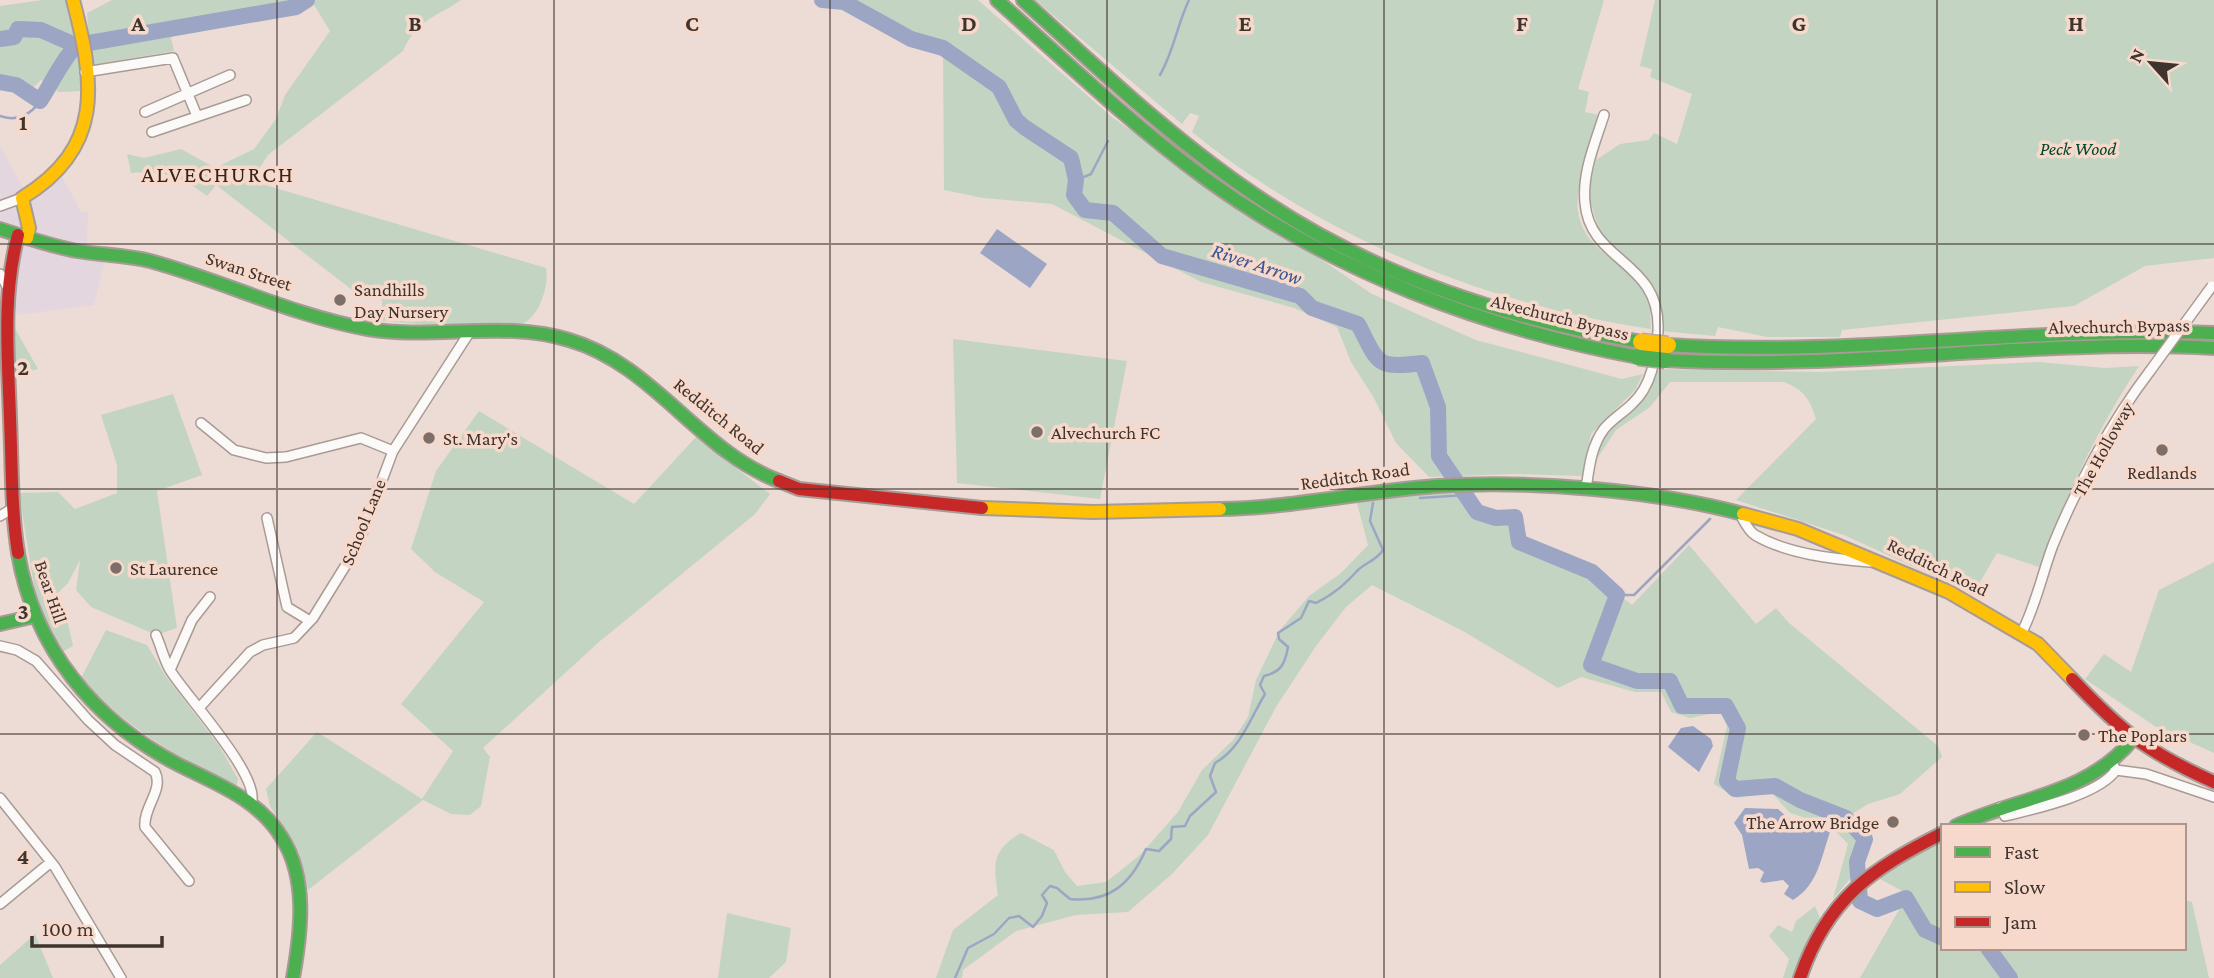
<svg xmlns="http://www.w3.org/2000/svg" width="2214" height="978" font-family="'Crimson Pro',serif">
  <rect width="100%" height="100%" fill="#eddcd5"/>
  <!-- commercial -->
  <path fill="#e3d6df" d="M0,146L25,191L61,175L81,212H88L87,246L49,241L0,223Z
    M27,244L105,261L94,305L18,315L15,311L17,254Z"/>
  <!-- green -->
  <path fill="#c3d4c2" d="M42,0H65L80,61L81,91L59,92L41,80L24,96L0,84V6Z
    M112,0H307L296,7L169,28L174,51L91,65L87,13Z
    M311,0H461C435,18 417,19 403,51L268,155L256,174L262,184L546,268C550,284 539,318 522,324C493,334 416,323 382,321V300L356,293L216,185L207,196C180,176 164,171 131,173L127,154L144,158L181,149L215,168L254,149L276,119L285,95L330,31Z
    M822,0H978L1113,118L1372,294L1476,340L1622,379L1643,374L1635,390L1591,434L1582,476L1511,474L1429,477L1396,443L1374,398L1351,362L1337,327L1294,308L1201,282L1052,204L983,198L944,190L943,48L911,39L844,2Z
    M1035,0H1604L1578,89L1589,92L1585,112L1599,115C1593,141 1582,168 1578,194C1571,256 1637,258 1649,302C1651,310 1650,321 1651,329C1486,305 1322,237 1192,132L1199,116L1190,113L1182,124Z
    M1655,0H2214V258L2145,266L2074,306L1842,330L1840,337H1767L1718,327L1715,336L1661,331L1654,293L1638,268L1616,252L1600,234L1588,193L1596,160L1620,144L1649,140L1654,133L1677,144L1692,94L1650,77L1652,69L1640,66Z
    M13,325L38,369L13,376Z
    M953,339L1127,361L1100,499L957,483Z
    M2039,362L2105,368L2139,366C2098,428 2065,497 2039,567L1997,553L1973,594L1844,535L1736,500L1816,419C1810,399 1804,390 1784,382H1670L1650,407L1616,430L1597,459L1604,437L1649,393L1659,369L1822,372Z
    M173,394L202,475L157,491L177,628L156,635L91,607L76,590L80,560L68,583L53,598L68,624L73,646L60,653L37,605L19,493L58,492L75,509L117,493V465L101,415Z
    M479,411L634,504L696,437L770,494L755,514L599,642L483,748L490,757L481,806L470,815L451,814L423,800L308,890L299,854L270,806L266,789L317,732L422,799L453,751L401,704L484,602L435,572L411,549L436,471Z
    M1440,493L1465,495C1479,515 1490,518 1515,517L1519,542L1592,572L1632,605L1689,545L1756,624L1776,608L1788,622L1938,746L1942,757L1900,794L1868,804L1846,818L1865,839L1857,861L1860,867L1833,899L1848,844L1831,826L1790,813L1772,793L1736,798L1714,784L1727,726L1720,712L1690,718L1671,712L1661,692H1635L1581,677L1558,688L1463,631L1372,585L1346,607L1316,646L1276,707L1208,835L1172,874L1128,912L1076,915L1016,931L963,970L962,978H936L953,930L998,895C993,864 992,850 1021,833L1054,850L1065,872L1077,886L1106,882L1140,855L1178,812L1202,770L1233,740L1248,717L1256,680L1280,630L1309,596L1341,573L1368,545L1357,503L1394,494Z
    M2214,562V753L2156,727L2085,679L2104,654L2131,672L2159,590Z
    M106,630L147,645L165,675L220,747L238,779L236,787C179,759 124,726 81,678Z
    M1943,838V948H2184V900L2192,902L2209,978H1860L1908,894L1880,879L1878,872Z
    M1815,906L1820,918L1808,939L1795,978H1783L1789,959L1769,936L1778,925L1792,932L1796,921Z
    M727,913L791,928L786,962L769,978H718Z
    M35,934L53,978H0V965Z"/>
  <!-- water -->
  <path fill="#9ca6c4" d="M997,229L1047,264L1030,288L980,253Z
    M1693,726L1711,739L1713,746L1699,772L1668,747L1681,728Z
    M1745,808L1778,809L1788,818L1830,832C1821,858 1818,885 1793,900L1784,894L1789,886L1783,880L1763,883L1760,881L1764,872L1758,868L1749,869L1742,835L1734,823Z"/>
  <g fill="none" stroke-linecap="round" stroke-linejoin="round">
    <!-- stream -->
    <path stroke="#9ca6c4" stroke-width="2.5" d="M1160,75C1174,51 1177,25 1189,0
      M0,116C16,122 31,115 40,101
      M1076,180L1091,174L1108,141
      M1420,498L1465,495
      M1617,595H1634L1710,519
      M955,978L968,948L994,934L1009,918L1019,916L1033,927L1042,916L1047,903L1042,895L1050,886L1057,888L1070,899C1109,903 1131,884 1146,849L1159,851L1171,839L1172,827L1185,826L1190,816L1216,792L1210,776L1215,763C1241,748 1250,719 1265,694L1260,685L1264,676C1281,672 1285,664 1288,647L1279,639L1278,633L1301,618L1309,601L1316,603C1334,594 1344,585 1357,571C1366,562 1376,561 1383,550L1370,521L1373,503"/>
    <!-- river -->
    <path stroke="#9ca6c4" stroke-width="16" d="M822,0L844,2L911,39L943,48L999,87L1016,120L1024,127L1071,158L1076,180L1074,195L1085,210L1113,213L1162,256L1300,296L1312,308L1358,324C1379,364 1375,369 1422,363L1438,407L1439,456L1477,512L1496,518L1515,517L1519,542L1592,572L1617,595L1591,665L1637,681H1670L1682,706H1726L1738,728L1727,781L1735,789L1775,786L1800,800L1846,818L1865,839L1857,862L1860,901L1877,909L1906,898L1925,930L1943,938
      M0,39L14,37L18,29L41,30L75,45
      M89,43L296,7L307,0
      M0,82L16,85L40,101C49,89 68,47 81,44
      M1988,948L2010,978"/>
    <!-- street casing -->
    <g stroke="#a89b95" stroke-width="12">
      <path id="street" d="M85,72L173,58L197,116
        M145,112L230,75
        M152,132L246,100
        M0,206L22,198
        M0,274L8,288
        M201,423L234,450L266,458L286,457L361,438L393,451
        M1586,489C1589,469 1591,446 1604,429C1612,419 1623,413 1632,404C1652,386 1656,357 1658,331C1661,260 1590,263 1585,203C1582,173 1595,143 1604,115
        M1739,512C1743,519 1748,531 1755,535C1787,554 1833,559 1870,562
        M0,516L13,508
        M267,518L287,607L310,621
        M2022,632C2036,605 2042,574 2053,545C2077,486 2111,422 2150,371
        M156,635C161,646 164,660 170,670C185,695 263,778 251,804
        M0,646L17,650L36,661L88,720L115,745L155,772C164,790 143,807 145,827L189,881
        M170,670L192,620L210,597
        M199,708L250,652L263,645L294,638L313,618L357,547L393,451L469,333
        M2116,770L2146,774L2214,797
        M0,798L55,867L121,978
        M2000,807L2005,816C2034,809 2099,795 2116,770L2112,763
        M0,904L51,862"/>
    </g>
    <!-- fast casing -->
    <g stroke="#a89b95" stroke-width="16">
      <path id="fast" d="M997,0C1065,61 1132,125 1206,179C1336,273 1481,327 1638,357
        M1023,0C1101,71 1178,145 1267,203C1380,278 1508,319 1641,342
        M0,229C25,237 50,246 77,251C101,255 126,255 150,261C224,281 293,316 368,329C434,340 505,320 569,340C653,364 699,451 779,481
        M1668,345C1851,357 2031,326 2214,333
        M1665,360C1849,371 2030,338 2214,348
        M1220,509C1293,508 1364,491 1437,486C1529,480 1654,490 1743,514
        M18,553C34,648 94,721 179,765C217,784 260,800 282,838C308,879 301,933 293,978
        M0,624L35,616
        M1956,826C2019,797 2087,795 2133,739"/>
    </g>
    <!-- slow casing -->
    <g stroke="#a89b95" stroke-width="16">
      <path id="slow" d="M27,238L29,228L22,198C104,148 95,84 73,0
        M982,508L1093,512L1220,509
        M1743,514L1798,529L1949,592L2038,644L2072,679"/>
    </g>
    <!-- jam casing -->
    <g stroke="#a89b95" stroke-width="16">
      <path id="jam" d="M18,235C2,296 8,356 10,418C12,463 11,509 18,553
        M779,481L799,489L982,508
        M2072,679C2122,732 2147,752 2214,782
        M1800,978C1827,899 1871,869 1943,833"/>
    </g>
    <!-- street -->
    <use href="#street" stroke="#fcfaf9" stroke-width="9"/>
    <!-- fast -->
    <use href="#fast" stroke="#4caf50" stroke-width="12"/>
    <!-- slow -->
    <use href="#slow" stroke="#ffc107" stroke-width="12"/>
    <!-- jam -->
    <use href="#jam" stroke="#c62828" stroke-width="12"/>
    <!-- street-bridge casing -->
    <g stroke="#a89b95" stroke-width="12" stroke-linecap="butt">
      <path id="street-bridge" d="M2150,371L2212,286"/>
    </g>
    <!-- fast-bridge casing -->
    <g stroke="#bea5a3" stroke-width="19" stroke-linecap="butt">
      <path id="fast-bridge" d="M1638,357L1665,360"/>
    </g>
    <!-- slow-bridge casing -->
    <g stroke="#bea5a3" stroke-width="19" stroke-linecap="butt">
      <path id="slow-bridge" d="M1641,342L1668,345"/>
    </g>
    <!-- street-bridge -->
    <use href="#street-bridge" stroke="#fcfaf9" stroke-width="9"/>
    <!-- fast-bridge -->
    <use href="#fast-bridge" stroke="#4caf50" stroke-width="16"/>
    <!-- slow-bridge -->
    <use href="#slow-bridge" stroke="#ffc107" stroke-width="16"/>
  </g>
  <!-- grid -->
  <path fill="none" stroke="#3f332e" stroke-width="2" stroke-opacity="0.55" d="M277,0V978M554,0V978M830,0V978M1107,0V978M1384,0V978M1660,0V978M1937,0V978M0,244H2214M0,489H2214M0,734H2214"/>
  <!-- markers -->
  <g fill="#7c6e68" stroke="#f7d9cb" stroke-width="2.5">
    <circle cx="340" cy="300" r="7"/>
    <circle cx="1037" cy="432" r="7"/>
    <circle cx="429" cy="438" r="7"/>
    <circle cx="2162" cy="450" r="7"/>
    <circle cx="116" cy="568" r="7"/>
    <circle cx="2084" cy="735" r="7"/>
    <circle cx="1893" cy="822" r="7"/>
  </g>
  <g text-anchor="middle" dominant-baseline="central" stroke-width="7" stroke-linejoin="round" paint-order="stroke">
    <!-- park labels -->
    <g font-size="19" font-style="italic" fill="#01472a" stroke="#f7d9cb">
      <text x="2078" y="148">Peck Wood</text>
    </g>
    <!-- street labels -->
    <g font-size="19" fill="#3f332e" stroke="#f7d9cb">
      <text transform="translate(249 271) rotate(18)">Swan Street</text>
      <text transform="translate(1560 317) rotate(14)">Alvechurch Bypass</text>
      <text transform="translate(2119 326) rotate(-1)">Alvechurch Bypass</text>
      <text transform="translate(719 416) rotate(39)">Redditch Road</text>
      <text transform="translate(2103 449) rotate(-61)">The Holloway</text>
      <text transform="translate(1355 476) rotate(-8)">Redditch Road</text>
      <text transform="translate(363 522) rotate(-68)">School Lane</text>
      <text transform="translate(1938 567) rotate(26)">Redditch Road</text>
      <text transform="translate(51 592) rotate(71)">Bear Hill</text>
    </g>
    <!-- poi labels -->
    <g font-size="19" fill="#3f332e" stroke="#f7d9cb" text-anchor="start">
      <text x="354" y="289">Sandhills<tspan x="354" dy="22">Day Nursery</tspan></text>
      <text x="1051" y="432">Alvechurch FC</text>
      <text x="443" y="438">St. Mary's</text>
      <text x="2162" y="472" text-anchor="middle">Redlands</text>
      <text x="130" y="568">St Laurence</text>
      <text x="2098" y="735">The Poplars</text>
      <text x="1879" y="822" text-anchor="end">The Arrow Bridge</text>
    </g>
    <!-- water labels -->
    <g font-size="21" font-style="italic" fill="#395490" stroke="#f7d9cb">
      <text transform="translate(1257 264) rotate(18)">River Arrow</text>
    </g>
    <!-- quarter labels -->
    <g font-size="23" letter-spacing="2" fill="#392318" stroke="#f7d9cb">
      <text x="218" y="174">ALVECHURCH</text>
    </g>
  </g>
  <g font-size="23" text-anchor="middle" font-weight="bold" fill="#3f332e" stroke="#f7d9cb" stroke-width="7" stroke-linejoin="round" paint-order="stroke">
    <text x="138" y="31">A</text>
    <text x="415" y="31">B</text>
    <text x="692" y="31">C</text>
    <text x="969" y="31">D</text>
    <text x="1245" y="31">E</text>
    <text x="1522" y="31">F</text>
    <text x="1799" y="31">G</text>
    <text x="2076" y="31">H</text>
    <text x="23" y="130">1</text>
    <text x="23" y="375">2</text>
    <text x="23" y="619">3</text>
    <text x="23" y="864">4</text>
  </g>
  <!-- legend -->
  <rect x="1941" y="824" width="245" height="126" fill="#f7d9cb" stroke="#ad978c" stroke-width="2"/>
  <rect x="1955" y="847" width="35" height="10" fill="#4caf50" stroke="#ad978c" stroke-width="2"/>
  <text x="2004" y="859" font-size="21" fill="#3f332e">Fast</text>
  <rect x="1955" y="882" width="35" height="10" fill="#ffc107" stroke="#ad978c" stroke-width="2"/>
  <text x="2004" y="894" font-size="21" fill="#3f332e">Slow</text>
  <rect x="1955" y="917" width="35" height="10" fill="#c62828" stroke="#ad978c" stroke-width="2"/>
  <text x="2004" y="929" font-size="21" fill="#3f332e">Jam</text>
  <!-- north arrow -->
  <g transform="translate(2151 63) rotate(297)" stroke="#f7d9cb" stroke-width="5" paint-order="stroke">
  <path d="M0-5L12 26L0 18L-12 26Z" fill="#3f332e"/>
  <text y="-10" font-size="19" font-weight="bold" text-anchor="middle" fill="#3f332e">N</text>
  </g>
  <!-- scale -->
  <path d="M32 936v10h130v-10" fill="none" stroke="#3f332e" stroke-width="3.5"/>
  <text x="42" y="936" font-size="21" fill="#3f332e" stroke="#f7d9cb" stroke-width="5" paint-order="stroke">100 m</text>
</svg>
